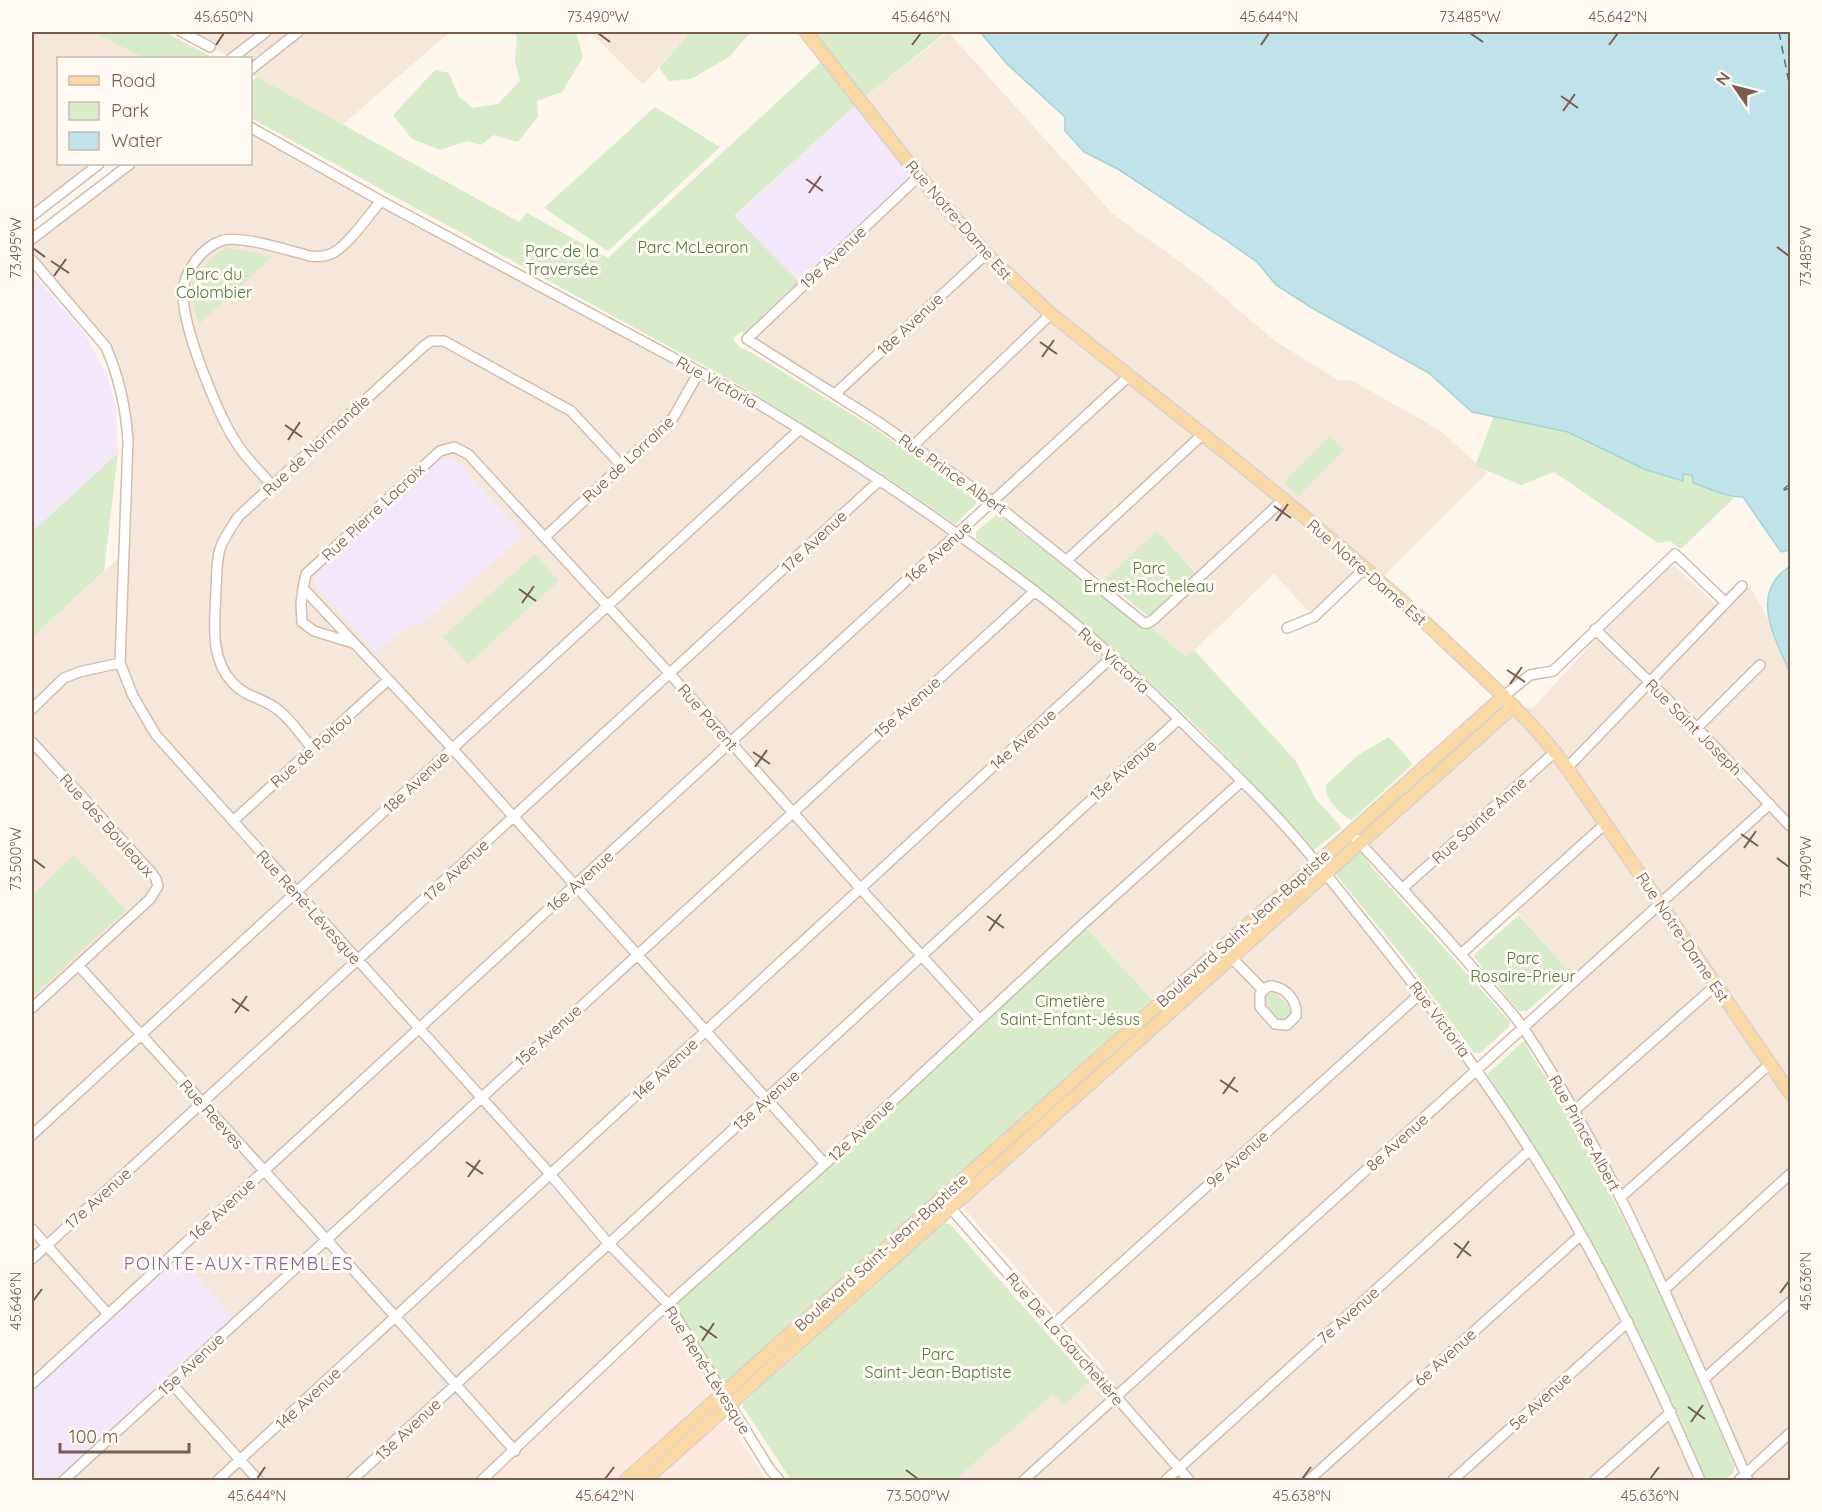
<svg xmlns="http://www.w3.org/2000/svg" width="1822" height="1512" font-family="Quicksand,sans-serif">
  <rect width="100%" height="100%" fill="#fdf6ec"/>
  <!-- residential -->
  <path fill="#f5e8da" d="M32,32H92L144,58H58V164H99L32,216Z
    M185,32H450L341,126L259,80L251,73L250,58H230Z
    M590,32H690L643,85Z
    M948,32L1113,214L1197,274L1275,341L1338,380H1351L1441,431L1487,473L1380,580L1365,568L1311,614L1274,574L1186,658L1152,628L1204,580L1157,532L1104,580L1067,560L993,502L747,338L860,101Z
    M251,127L800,429L1035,591L1179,719L1317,862L1157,1005L1084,924L480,1480H32V638L124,553L126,419L106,347L32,260V239L130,164H250Z
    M1675,566L1724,613L1750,586L1769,621L1790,673V1480H1748L1621,1197L1524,1029L1532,1021L1569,973L1520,915L1511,908L1461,954L1360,843L1514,706L1533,708L1600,634L1670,567Z
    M1325,873L1478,1070L1581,1234L1700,1480H955L1053,1394L1064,1405L1105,1369L965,1210L964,1206L1166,1015Z"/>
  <!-- commercial -->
  <path fill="#fde8e0" d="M668,1304L724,1393L626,1480H478Z
    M723,1421H729L766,1480H649Z"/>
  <!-- education -->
  <path fill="#f3e8fa" d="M860,101L919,176L803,286L734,217Z
    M32,273L84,332L108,377L116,407L118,453L32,532Z
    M437,458H449L460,464L524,535L417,628L412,623L376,653L314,585L316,573Z
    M176,1255L233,1316L56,1480H32V1389Z"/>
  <!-- green -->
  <path fill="#d8ecc9" d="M92,32H164L214,58H144Z
    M513,32H576L583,57L562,92L537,101L538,117L518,142L494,135L481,145L467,141L440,150L412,139L393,115L435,70L449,73L459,97L473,108L498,104L520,81L515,60L517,37Z
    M690,32H751L729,57L691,79L669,81L659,68Z
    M806,32H946L860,101L734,216L803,286L747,338L742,331L733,339L739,347L754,354L877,430L976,499V504L955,524L889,479L750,391L251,118V82L257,77L519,222L527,213L608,258L825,58Z
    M655,107L720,147L608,251L544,208Z
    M229,248L273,256L199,324C190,293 184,284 210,260C216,254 221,250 229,248Z
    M1494,416L1568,432L1644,469L1683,480L1682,473L1692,475L1693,483L1714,489L1734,498L1681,549L1670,541L1658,543L1554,472L1521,485L1475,466Z
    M1330,436L1344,450L1299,496L1283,483Z
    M118,453L104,571L32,638V532Z
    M996,515L999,517L1000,516L1142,628H1152L1186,657L1194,650L1296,761L1315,798L1342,828L1314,850C1256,785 1196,723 1131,665C1081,621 1028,580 976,539V532Z
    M1157,531L1196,573L1149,617L1104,580Z
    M535,554L559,581L468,664L443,637Z
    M1389,737L1413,764L1352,820L1347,818C1338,810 1324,798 1326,785L1358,755Z
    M1362,851L1370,865L1510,1022L1509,1027L1480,1053H1474L1412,968L1337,876L1336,870Z
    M74,855L126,910L32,997V896Z
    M1519,915L1570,973L1527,1011H1519L1474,957L1476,953Z
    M1083,924L1157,1005L724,1393L668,1305Z
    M1274,992L1289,1006L1291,1014L1285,1019L1278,1018L1264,1002L1267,994Z
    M1525,1040L1529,1051L1569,1114L1631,1234L1657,1287L1735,1466L1733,1473L1725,1480H1706C1647,1337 1572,1203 1487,1074Z
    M944,1223L950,1224L1090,1382L1064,1405L1053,1394L955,1480H791L743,1407V1403Z"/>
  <!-- water -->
  <path fill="#bfe3e8" stroke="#a5d3da" stroke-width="1.5" d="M980,32H1790V550L1781,552L1743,497C1728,498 1709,488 1693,483L1692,475L1683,474V481L1644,469L1568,432L1472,412L1429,373L1312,308L1276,285L1257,262L1224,239L1118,169L1084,152L1065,131V117L1007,64Z
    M1790,566V673C1775,637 1748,594 1790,566Z"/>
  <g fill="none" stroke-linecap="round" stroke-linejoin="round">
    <!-- ferry -->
    <path stroke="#437c86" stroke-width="1.5" stroke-dasharray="8 6" stroke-linecap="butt" d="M1779,32L1790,88
      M1790,484L1781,491L1790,488"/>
    <!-- minor casing -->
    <g stroke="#d1beb0" stroke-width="12">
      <path id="minor" d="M182,32L210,47
        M232,58L266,32
        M250,70L298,32
        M250,127L381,201L752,400C849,458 943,521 1032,589C1091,634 1145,685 1197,737C1223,762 1250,788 1275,815C1308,850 1338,889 1369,928C1447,1025 1520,1126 1582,1236C1626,1315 1664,1397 1700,1480
        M919,176L747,339L877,421L993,502L1144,623H1148L1154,619L1283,500
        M32,216L99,164
        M32,239L130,164
        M32,260L106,347C119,377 126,409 128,441L120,663L133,696L156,735L551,1175L608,1243L668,1304L769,1468L779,1480
        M835,394L986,254
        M913,446L1051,314
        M272,485C262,474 251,463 242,451C220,422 183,330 183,294C183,273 201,248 221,241C239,234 290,251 310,256C318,257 325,257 333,253C350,243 368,216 381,201
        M545,537L673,418L699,372
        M1067,560L1202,435
        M303,588L306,574L440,451L454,447L468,454L670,674L860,888L980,1020
        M1287,628L1314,617L1365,568
        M1595,629L1697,728L1790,826
        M353,643L314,631L302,622L301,604L303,588L452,748L825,1164
        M1504,696L1530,675L1553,671L1675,554L1726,603
        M32,709L64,678L79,672L120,663
        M1697,728L1760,665
        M32,742L151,872L156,879L158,886L150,899L32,1008
        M312,748C300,734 288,715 271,705C258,697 243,695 232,682C209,657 215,621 216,590C217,577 216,562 220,549C224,537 231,528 238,517L424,346L431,341H444L571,411L621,465
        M1567,768L1742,586
        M233,821L388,680
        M1350,832C1393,879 1436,925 1478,974C1493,992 1511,1010 1524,1029C1618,1170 1680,1327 1748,1480
        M1403,888L1555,752
        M1227,953L1263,990
        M1461,954L1606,823
        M78,965L326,1239L515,1451
        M1272,986C1286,988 1298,1001 1296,1016L1287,1025L1275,1024L1260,1007V994L1267,987Z
        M1575,1110L1716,985
        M32,1135L800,429
        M1621,1197L1770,1064
        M947,1204L1189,1480
        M32,1229L108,1314
        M32,1259L880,480
        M1665,1289L1790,1174
        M1053,1325L1421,993
        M1704,1379L1790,1302
        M171,1383L258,1480
        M32,1384L1129,376
        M64,1480L1035,591
        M218,1480L1112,657
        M352,1480L1179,719
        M482,1480L655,1316L825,1164L1083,924L1242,781
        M1024,1480L1770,804
        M1166,1480L1530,1150
        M1309,1480L1581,1235
        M1453,1480L1628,1322
        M1595,1480L1671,1412
        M1739,1480L1790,1433"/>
    </g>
    <!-- major casing -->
    <g stroke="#dad1cd" stroke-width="15">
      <path id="major" d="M806,32L919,176L986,254L1051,314C1185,421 1323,525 1447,643C1489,683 1533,721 1567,768L1790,1093
        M626,1480L1504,696
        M645,1480L1514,706"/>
    </g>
    <!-- minor -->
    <use href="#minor" stroke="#fff" stroke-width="9"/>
    <!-- major -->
    <use href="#major" stroke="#fbd9a5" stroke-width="12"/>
  </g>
  <!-- ticks -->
  <path fill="none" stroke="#7a5c4d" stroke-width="2" d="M598,33L610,42M1470,33L1483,42M216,45L224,33M912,45L921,33M1261,45L1269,33M1609,45L1618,33M1561,96L1578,108M1563,111L1575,94M806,179L823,191M809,193L821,176M1777,247L1789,256M33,248L45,257M51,261L69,273M54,276L66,259M1040,342L1057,354M1042,357L1054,340M285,425L302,437M288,440L300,422M1274,506L1291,518M1276,521L1288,504M519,589L536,601M522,603L534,586M1507,670L1525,682M1510,684L1522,667M753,752L770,764M755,767L767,750M1741,834L1758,846M1744,848L1756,831M1777,858L1789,867M33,859L45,868M987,916L1004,928M989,931L1001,914M232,999L249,1011M235,1013L247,996M1220,1080L1238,1092M1223,1094L1235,1077M466,1162L483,1174M468,1177L480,1160M1454,1243L1471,1256M1457,1258L1469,1241M1780,1293L1789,1281M33,1301L42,1289M700,1326L717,1338M702,1341L714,1323M1688,1407L1705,1419M1691,1422L1703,1405M906,1470L918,1479M257,1479L265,1467M605,1479L614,1467M1302,1479L1311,1467M1650,1479L1659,1467"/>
  <g text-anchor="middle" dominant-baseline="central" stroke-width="6" stroke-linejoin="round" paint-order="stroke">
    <!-- street labels -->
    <g font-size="16" fill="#7a5c4d" stroke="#fffaf3">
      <text transform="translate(959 220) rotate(49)">Rue Notre-Dame Est</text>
      <text transform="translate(833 257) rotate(-43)">19e Avenue</text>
      <text transform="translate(910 324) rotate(-43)">18e Avenue</text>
      <text transform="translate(717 382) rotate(29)">Rue Victoria</text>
      <text transform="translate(316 445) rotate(-43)">Rue de Normandie</text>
      <text transform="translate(628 459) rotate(-43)">Rue de Lorraine</text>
      <text transform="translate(953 474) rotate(35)">Rue Prince Albert</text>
      <text transform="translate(373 512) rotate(-43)">Rue Pierre Lacroix</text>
      <text transform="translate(814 541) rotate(-43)">17e Avenue</text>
      <text transform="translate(938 552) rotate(-42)">16e Avenue</text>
      <text transform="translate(1367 572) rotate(41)">Rue Notre-Dame Est</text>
      <text transform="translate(1114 660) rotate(42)">Rue Victoria</text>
      <text transform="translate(907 707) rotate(-42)">15e Avenue</text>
      <text transform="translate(708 717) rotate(49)">Rue Parent</text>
      <text transform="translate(1694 727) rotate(45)">Rue Saint Joseph</text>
      <text transform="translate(1023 739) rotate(-42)">14e Avenue</text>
      <text transform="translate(311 750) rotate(-42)">Rue de Poitou</text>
      <text transform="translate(1123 770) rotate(-42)">13e Avenue</text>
      <text transform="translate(416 782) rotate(-43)">18e Avenue</text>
      <text transform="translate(1479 820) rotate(-42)">Rue Sainte Anne</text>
      <text transform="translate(107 825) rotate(48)">Rue des Bouleaux</text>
      <text transform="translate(456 870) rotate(-43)">17e Avenue</text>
      <text transform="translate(580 881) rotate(-42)">16e Avenue</text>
      <text transform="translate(309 907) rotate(48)">Rue René-Lévesque</text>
      <text transform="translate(1243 928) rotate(-42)">Boulevard Saint-Jean-Baptiste</text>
      <text transform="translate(1683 937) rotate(56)">Rue Notre-Dame Est</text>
      <text transform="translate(1440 1019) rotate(53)">Rue Victoria</text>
      <text transform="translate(548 1035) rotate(-42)">15e Avenue</text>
      <text transform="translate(665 1069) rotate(-43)">14e Avenue</text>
      <text transform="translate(766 1100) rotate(-42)">13e Avenue</text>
      <text transform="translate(212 1114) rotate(48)">Rue Reeves</text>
      <text transform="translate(861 1130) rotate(-43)">12e Avenue</text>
      <text transform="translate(1585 1133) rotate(61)">Rue Prince-Albert</text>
      <text transform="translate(1397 1142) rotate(-42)">8e Avenue</text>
      <text transform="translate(1237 1159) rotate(-42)">9e Avenue</text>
      <text transform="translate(98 1198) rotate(-42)">17e Avenue</text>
      <text transform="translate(222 1209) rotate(-43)">16e Avenue</text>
      <text transform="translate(881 1252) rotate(-42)">Boulevard Saint-Jean-Baptiste</text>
      <text transform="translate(1348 1315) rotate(-42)">7e Avenue</text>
      <text transform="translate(1065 1339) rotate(49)">Rue De La Gauchetière</text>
      <text transform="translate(1445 1357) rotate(-42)">6e Avenue</text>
      <text transform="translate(191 1364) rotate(-43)">15e Avenue</text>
      <text transform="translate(708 1370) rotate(58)">Rue René-Lévesque</text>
      <text transform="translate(308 1398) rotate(-43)">14e Avenue</text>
      <text transform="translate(1540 1401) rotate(-42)">5e Avenue</text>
      <text transform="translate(408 1429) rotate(-43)">13e Avenue</text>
    </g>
    <!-- park labels -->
    <g font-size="16" fill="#537a41" stroke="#fffaf3">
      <text x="693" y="247">Parc McLearon</text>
      <text x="562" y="251">Parc de la<tspan x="562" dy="18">Traversée</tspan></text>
      <text x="214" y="274">Parc du<tspan x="214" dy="18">Colombier</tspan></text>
      <text x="1149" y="568">Parc<tspan x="1149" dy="18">Ernest-Rocheleau</tspan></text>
      <text x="1523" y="958">Parc<tspan x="1523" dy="18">Rosaire-Prieur</tspan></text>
      <text x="1070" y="1001">Cimetière<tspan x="1070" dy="18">Saint-Enfant-Jésus</tspan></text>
      <text x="938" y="1354">Parc<tspan x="938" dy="18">Saint-Jean-Baptiste</tspan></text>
    </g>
    <!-- neighbourhood labels -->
    <g font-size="18" letter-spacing="1.5" fill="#846695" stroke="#fffaf3">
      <text x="239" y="1263">POINTE-AUX-TREMBLES</text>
    </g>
  </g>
  <!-- border -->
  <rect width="1822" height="1512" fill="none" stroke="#fffaf3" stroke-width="66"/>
  <!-- legend -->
  <rect x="57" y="57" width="195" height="108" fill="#fffaf3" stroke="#cabbb1" stroke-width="1.5"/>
  <rect x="69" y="76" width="30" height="9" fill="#fbd9a5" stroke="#cabbb1" stroke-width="1.5"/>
  <text x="111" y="87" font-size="18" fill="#7a5c4d">Road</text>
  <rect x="69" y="102" width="30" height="18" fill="#d8ecc9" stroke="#cabbb1" stroke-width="1.5"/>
  <text x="111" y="117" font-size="18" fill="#7a5c4d">Park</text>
  <rect x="69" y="132" width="30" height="18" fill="#bfe3e8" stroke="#cabbb1" stroke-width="1.5"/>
  <text x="111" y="147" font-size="18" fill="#7a5c4d">Water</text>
  <!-- north arrow -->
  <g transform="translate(1735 87) rotate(305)" stroke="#fffaf3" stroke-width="4.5" paint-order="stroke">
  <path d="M0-4.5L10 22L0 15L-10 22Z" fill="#7a5c4d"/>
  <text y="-9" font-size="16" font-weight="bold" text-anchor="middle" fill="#7a5c4d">N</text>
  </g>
  <!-- scale -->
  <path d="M60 1443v9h129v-9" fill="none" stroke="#7a5c4d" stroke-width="3"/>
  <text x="69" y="1443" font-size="18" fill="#7a5c4d" stroke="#fffaf3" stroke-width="4.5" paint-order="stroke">100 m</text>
  <rect x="33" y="33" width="1756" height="1446" fill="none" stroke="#7a5c4d" stroke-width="2"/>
  <g font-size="15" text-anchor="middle" fill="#7a5c4d">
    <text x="224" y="22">45.650°N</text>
    <text x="598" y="22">73.490°W</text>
    <text x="921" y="22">45.646°N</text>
    <text x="1269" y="22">45.644°N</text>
    <text x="1470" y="22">73.485°W</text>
    <text x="1618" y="22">45.642°N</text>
    <text transform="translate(16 248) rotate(-90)" y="5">73.495°W</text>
    <text transform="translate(1806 256) rotate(-90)" y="5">73.485°W</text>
    <text transform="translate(16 859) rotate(-90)" y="5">73.500°W</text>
    <text transform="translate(1806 867) rotate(-90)" y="5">73.490°W</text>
    <text transform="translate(1806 1281) rotate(-90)" y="5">45.636°N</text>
    <text transform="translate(16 1301) rotate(-90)" y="5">45.646°N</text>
    <text x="257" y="1501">45.644°N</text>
    <text x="605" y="1501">45.642°N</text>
    <text x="918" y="1501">73.500°W</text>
    <text x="1302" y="1501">45.638°N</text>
    <text x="1650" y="1501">45.636°N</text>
  </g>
</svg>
